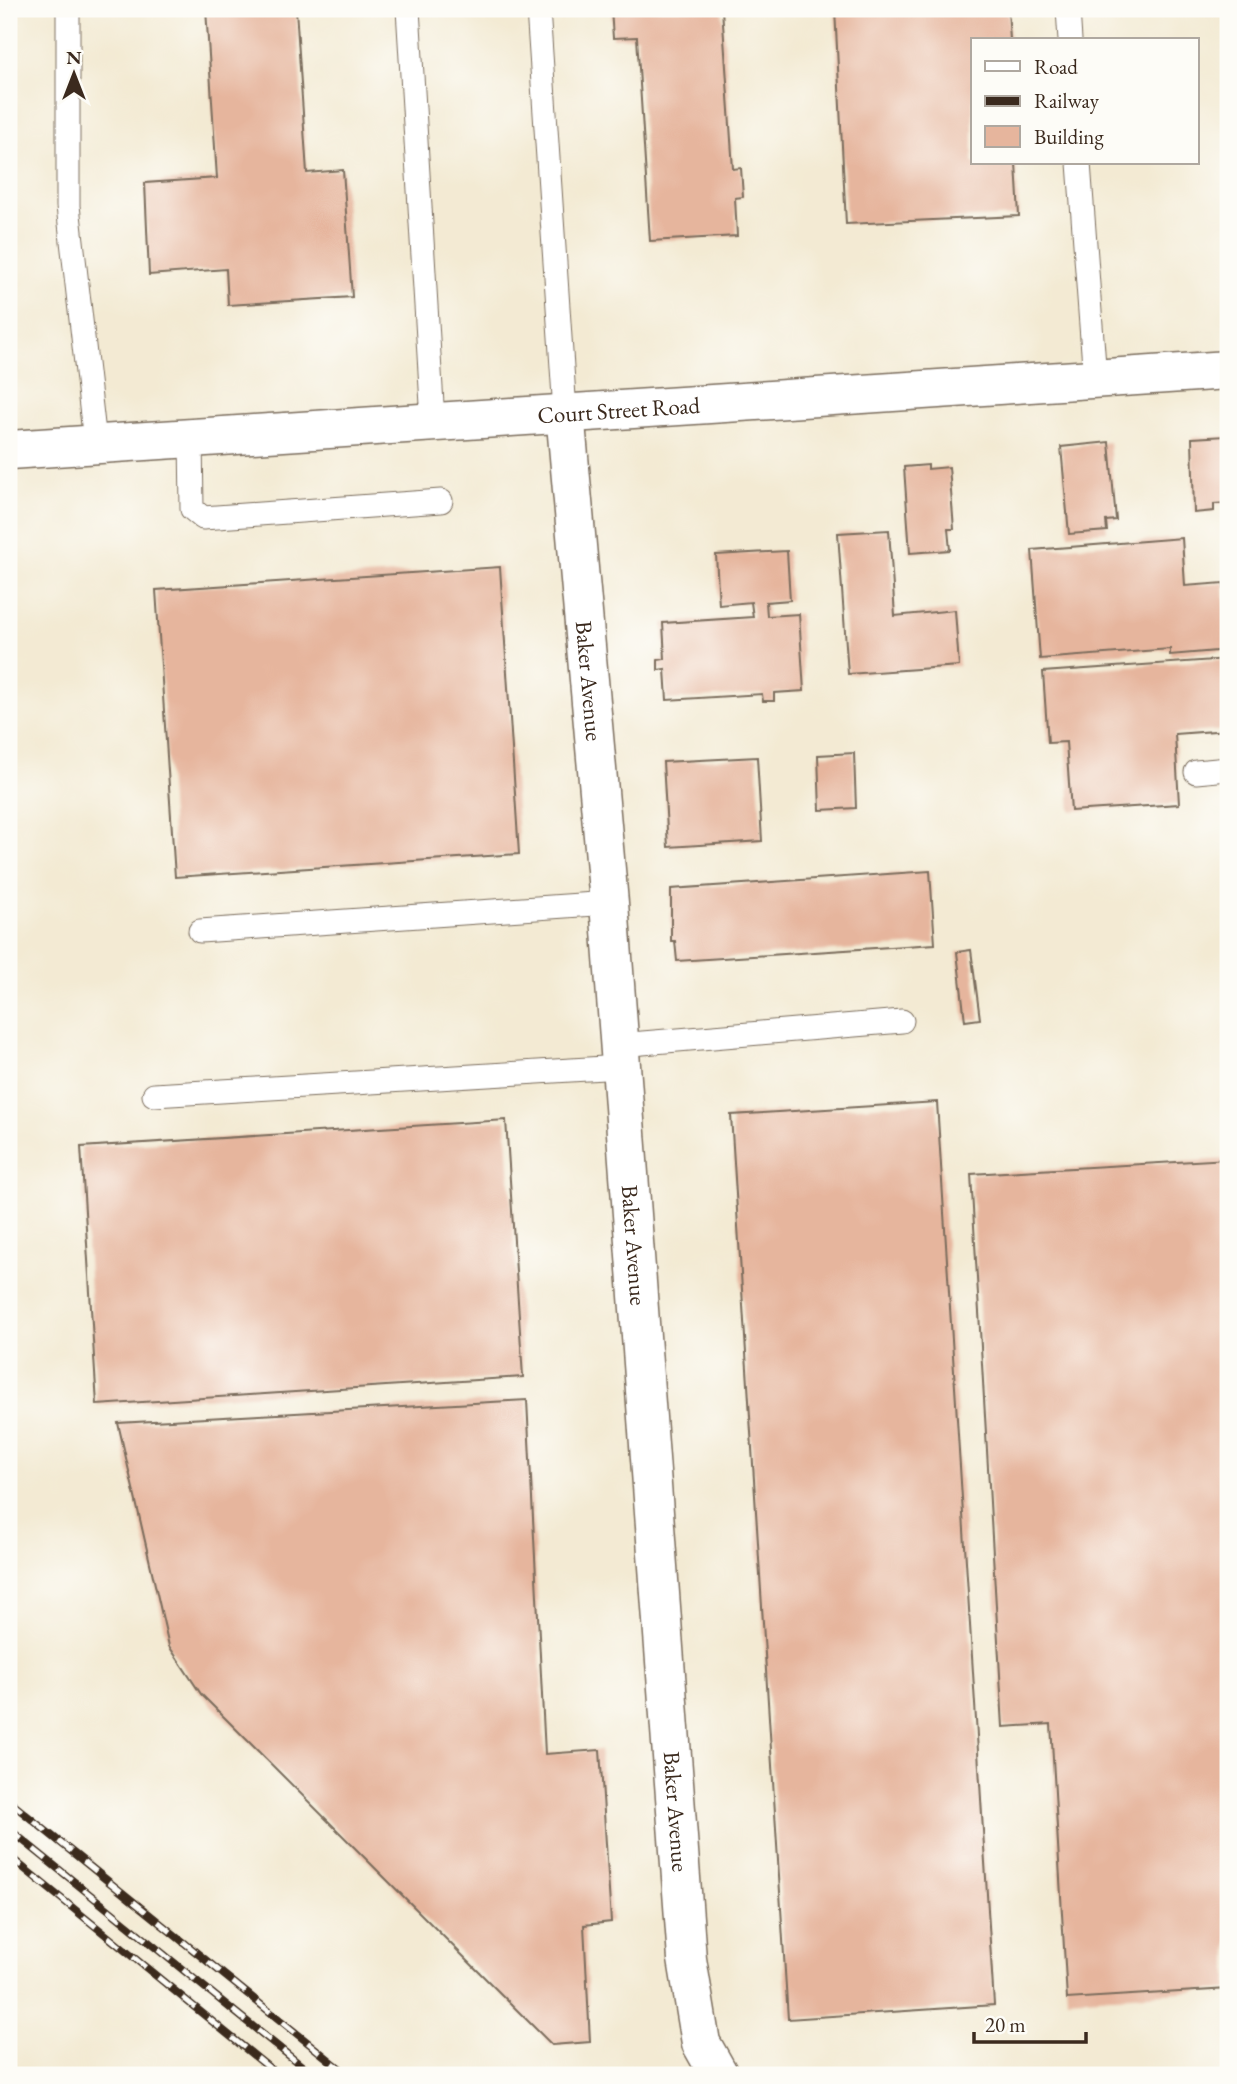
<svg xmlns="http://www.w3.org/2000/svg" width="1237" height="2084" font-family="'EB Garamond',serif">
  <rect width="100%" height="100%" fill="#fdfcf7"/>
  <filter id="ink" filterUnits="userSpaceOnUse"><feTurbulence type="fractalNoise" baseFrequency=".0143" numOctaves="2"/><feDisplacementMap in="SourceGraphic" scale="14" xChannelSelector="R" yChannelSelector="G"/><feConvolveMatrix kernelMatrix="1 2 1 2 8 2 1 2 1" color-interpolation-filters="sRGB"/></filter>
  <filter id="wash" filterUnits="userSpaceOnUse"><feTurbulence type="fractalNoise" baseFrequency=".00686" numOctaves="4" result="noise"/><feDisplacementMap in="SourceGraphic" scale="28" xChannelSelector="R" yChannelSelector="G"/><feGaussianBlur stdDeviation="1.57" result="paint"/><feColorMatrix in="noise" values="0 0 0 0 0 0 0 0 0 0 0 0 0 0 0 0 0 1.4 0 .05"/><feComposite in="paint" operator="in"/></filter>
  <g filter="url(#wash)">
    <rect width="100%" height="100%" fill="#f3ead3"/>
    <g id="blocks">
      <!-- building -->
      <path fill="#e6b59d" d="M206,9H296L307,173L343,170L352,297L228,305L226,269L149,275L145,183L217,178Z
        M611,9H722L733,169L741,168L743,197L735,198L737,236L650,241L637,37L613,38Z
        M835,9H1008L1010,40H973V163H1016L1019,216L846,224Z
        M1226,436L1228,503L1214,504V511L1194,513L1192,438Z
        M1109,442L1116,520L1106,521L1107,531L1069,534L1061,447Z
        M928,465V469L949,467L954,529H948L950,550L910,553L904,467Z
        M889,530L895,616L955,610L959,666L848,674L838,533Z
        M1182,538L1185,586L1224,583L1228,650L1170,655V649L1040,659L1032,550Z
        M787,551L790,600L766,602L767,616L799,614L804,691L774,693V701H763L762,694L667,700L665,669L658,670V660L665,659L663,623L753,617L751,602L719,605L716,555Z
        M500,567L519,854L175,877L156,590Z
        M1228,659V730L1175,734L1179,804L1071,811L1066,742L1048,743L1043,672Z
        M854,753L856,808L820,810L818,755Z
        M757,757L762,841L668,847L663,762Z
        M930,871L935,944L677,961L675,941H671V889Z
        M971,950L980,1019L965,1021L957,952Z
        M937,1102L994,2005L788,2019L731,1115Z
        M506,1120L523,1377L97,1405L81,1147Z
        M1228,1159V1989L1067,1999L1051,1724L1003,1727L971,1174Z
        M527,1400L545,1754L600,1750L611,1922L584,1925L590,2042L552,2045L201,1694L169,1646L118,1423Z"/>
    </g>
  </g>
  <g filter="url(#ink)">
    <use href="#blocks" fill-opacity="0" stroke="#7b6d5d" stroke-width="2"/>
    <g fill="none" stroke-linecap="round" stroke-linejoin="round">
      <!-- service casing -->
      <g stroke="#7b6d5d" stroke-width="25">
        <path id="service" d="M68,9V206L95,442
          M408,9L433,421
          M538,9L565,412
          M1068,9L1070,40
          M1079,163L1095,379
          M191,437L192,509L203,518L441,501
          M1196,772L1228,769
          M200,931L609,903
          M619,1045L902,1021
          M154,1095L621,1067"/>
      </g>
      <!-- minor casing -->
      <g stroke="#7b6d5d" stroke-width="41">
        <g id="minor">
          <path id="s1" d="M565,412L609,903L687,1959L701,2043L719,2075"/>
        </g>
      </g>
      <!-- tertiary casing -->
      <g stroke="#7b6d5d" stroke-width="41">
        <g id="tertiary">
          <path id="s2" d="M9,450L1228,370"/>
        </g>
      </g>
      <!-- service -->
      <use href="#service" stroke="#fff" stroke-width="23"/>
      <!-- minor -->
      <use href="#minor" stroke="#fff" stroke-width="38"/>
      <!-- tertiary -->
      <use href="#tertiary" stroke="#fff" stroke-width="38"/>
      <!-- rail casing -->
      <g stroke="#3b2a1e" stroke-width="8">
        <path id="rail" d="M9,1801L348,2075
          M9,1829L313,2075
          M9,1856L278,2075"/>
      </g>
      <!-- rail -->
      <use href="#rail" stroke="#fdfcf7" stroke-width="5" stroke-dasharray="16" stroke-linecap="butt"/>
    </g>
  </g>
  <g text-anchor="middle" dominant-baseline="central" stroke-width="5" stroke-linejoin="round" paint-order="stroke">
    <!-- street labels -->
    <g font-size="23" fill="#3b2a1e" stroke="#fdfcf7">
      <text stroke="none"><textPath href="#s2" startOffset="611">Court Street Road</textPath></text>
      <text stroke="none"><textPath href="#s1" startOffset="270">Baker Avenue</textPath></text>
      <text stroke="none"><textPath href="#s1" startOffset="836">Baker Avenue</textPath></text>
      <text stroke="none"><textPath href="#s1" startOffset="1404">Baker Avenue</textPath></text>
    </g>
  </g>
  <!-- margin -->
  <rect width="1237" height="2084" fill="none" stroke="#fdfcf7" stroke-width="35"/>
  <!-- legend -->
  <rect x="971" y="38" width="228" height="126" fill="#fdfcf7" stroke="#afa8a0" stroke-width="2"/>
  <rect x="985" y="61" width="35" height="10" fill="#ffffff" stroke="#afa8a0" stroke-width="2"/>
  <text x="1034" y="74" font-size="21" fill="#3b2a1e">Road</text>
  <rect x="985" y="96" width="35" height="10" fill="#3b2a1e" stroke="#afa8a0" stroke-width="2"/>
  <text x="1034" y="108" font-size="21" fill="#3b2a1e">Railway</text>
  <rect x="985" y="126" width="35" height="21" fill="#e6b59d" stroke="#afa8a0" stroke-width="2"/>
  <text x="1034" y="144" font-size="21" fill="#3b2a1e">Building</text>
  <!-- north arrow -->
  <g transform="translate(74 74)" stroke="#fdfcf7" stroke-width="5" paint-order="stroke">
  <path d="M0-5L12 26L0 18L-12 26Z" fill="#3b2a1e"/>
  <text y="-10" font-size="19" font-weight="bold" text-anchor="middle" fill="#3b2a1e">N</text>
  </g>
  <!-- scale -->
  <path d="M974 2032v10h112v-10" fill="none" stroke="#3b2a1e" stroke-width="3.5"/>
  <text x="985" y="2032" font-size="21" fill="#3b2a1e" stroke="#fdfcf7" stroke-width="5" paint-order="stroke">20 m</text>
</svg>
